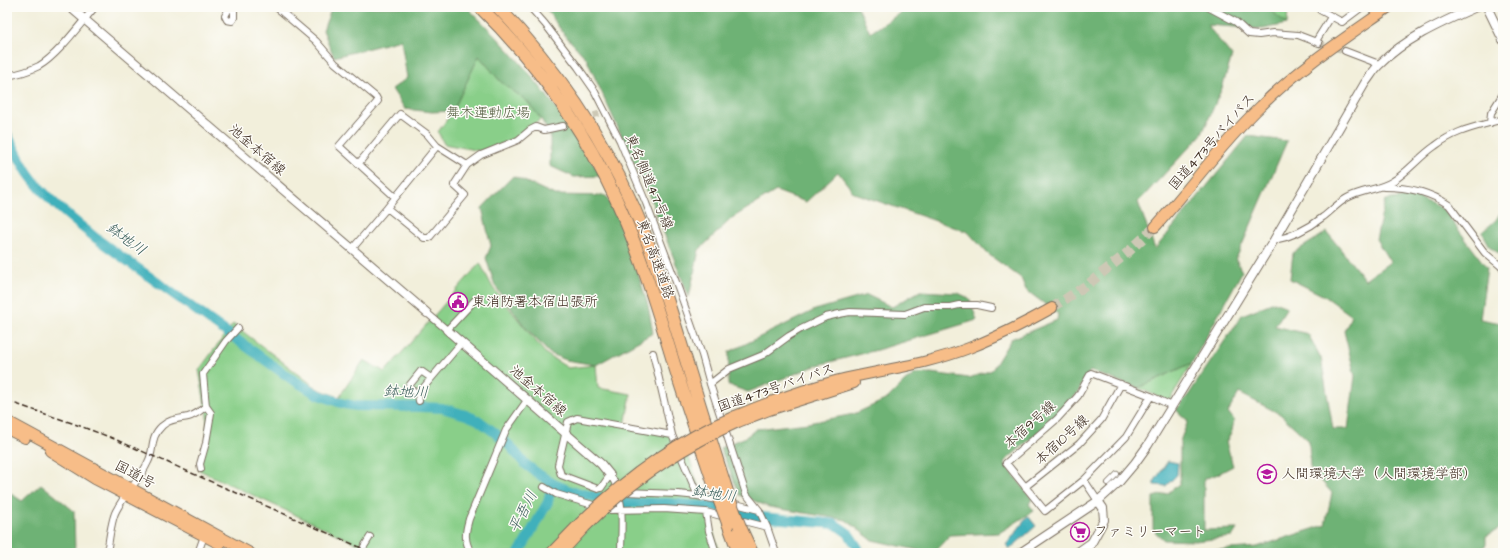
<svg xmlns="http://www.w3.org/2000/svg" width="1510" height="560" font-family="'Architects Daughter','Klee One',sans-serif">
  <rect width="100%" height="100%" fill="#fdfcf7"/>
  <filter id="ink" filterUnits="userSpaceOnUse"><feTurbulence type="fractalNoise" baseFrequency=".025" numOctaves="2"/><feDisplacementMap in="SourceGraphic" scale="8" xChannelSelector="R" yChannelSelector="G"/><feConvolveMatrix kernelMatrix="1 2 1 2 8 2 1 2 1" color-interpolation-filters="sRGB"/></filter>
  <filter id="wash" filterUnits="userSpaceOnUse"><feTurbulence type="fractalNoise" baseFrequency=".012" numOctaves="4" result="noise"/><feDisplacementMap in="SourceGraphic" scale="16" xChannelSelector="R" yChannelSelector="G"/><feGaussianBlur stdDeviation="0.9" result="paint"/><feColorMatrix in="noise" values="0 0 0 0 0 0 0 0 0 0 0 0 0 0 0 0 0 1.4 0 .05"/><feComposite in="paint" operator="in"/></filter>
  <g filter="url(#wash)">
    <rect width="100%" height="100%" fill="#f2efdb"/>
    <!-- green -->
    <path fill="#89cf89" stroke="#627c54" d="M1267,7H1288L1287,24Z
      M479,55L501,82L527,101L541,119L513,140L480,151L444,144L438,132L453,111Z
      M480,263L493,288L546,354L568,368L596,365L598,388L631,394L625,425L668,432L690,460L720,553H377L199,470L207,437V416L199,370L233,324L318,389L339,397L364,360L385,372Z
      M1192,363L1169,401L1138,388Z"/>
    <!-- forest -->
    <path fill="#6eb275" stroke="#546e4a" d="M332,7H467C479,20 492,31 503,44C541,84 573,129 601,176L574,177L550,166V135L541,119L527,101L501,82L479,56L453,111L432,112L405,109L392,89L407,78L401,40L334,57L323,30Z
      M545,7H858L870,33L909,7H1267L1287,24L1263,29L1207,25L1232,56L1222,88L1202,134L1138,202L1155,249L1248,136L1287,141L1236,259L1242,272L1192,363L1138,388L1090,371L1077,394L1056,417L1004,462L1032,499L1029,504L1034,511L999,533L950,535L933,553H931L872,540L846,520L769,507L740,495L720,448L746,437L756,429L808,423L854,414L887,399L904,382L915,374L931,373L969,378L992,370L1011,339L1057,320L1058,314L1026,290L1021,278L988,254L968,232L854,193L838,172L806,202L776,191L732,218L699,250L689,297L651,200L586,58L563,33Z
      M513,176L555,195L606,196L624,229L648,305L653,333L596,365L566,360L549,353L525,327L495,286L486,258L491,246L482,208Z
      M1415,196L1443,209L1487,268L1480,319L1501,323L1503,326V527L1486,536V545L1480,550L1473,553H1178L1257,547L1325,525L1332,493L1310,468L1309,441L1280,414L1239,393L1228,412L1234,420L1232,431L1226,442L1233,466L1218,474L1204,479V530L1237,529L1232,537L1195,541L1164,540L1153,530V497L1168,493L1180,483V441L1188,421L1176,410L1189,394L1242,315L1274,302L1287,307L1275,326L1308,334L1321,358L1333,429H1348L1355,376L1344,331L1352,316L1326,297L1290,279L1293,253L1327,232L1365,280L1390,262L1376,239L1385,200Z
      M1503,208V256L1491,248L1482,232L1496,220Z
      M920,291L958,293L969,298L977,320L877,350L818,365L748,392L728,385L729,352L815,310L867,295L892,307Z
      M41,484L74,511L75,553H7V491L22,501Z"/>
    <!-- water -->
    <path fill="#41b0bb" stroke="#3e6d6c" d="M1168,461L1178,463L1177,475L1166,486L1154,485V482Z
      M1028,516L1036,526L1010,549L1006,545Z"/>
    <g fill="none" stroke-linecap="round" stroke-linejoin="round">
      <!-- river -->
      <path stroke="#41b0bb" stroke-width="10" d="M7,134C14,147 20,161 28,173C46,199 72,219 97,239L290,378L317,394L344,404L357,406L421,407L442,408L466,415L478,420L494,432L509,445L525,464L540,475L552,483L573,492L626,503H668L704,506L729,508L751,516L835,524L848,533L858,548L859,553
        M519,553L548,502L552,483"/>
    </g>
  </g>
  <g filter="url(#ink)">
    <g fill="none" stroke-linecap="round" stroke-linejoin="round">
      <!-- minor-tunnel -->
      <path stroke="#cdc8b5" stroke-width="6" stroke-dasharray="6 3" stroke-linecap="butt" d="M1319,43L1345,51
        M585,118L605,112"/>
      <!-- trunk-tunnel -->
      <path stroke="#cdc8b5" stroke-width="10" stroke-dasharray="10 5" stroke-linecap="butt" d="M1052,308L1087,285L1127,253L1155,227"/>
      <!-- pedestrian casing -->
      <g stroke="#7b6f60" stroke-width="6">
        <path id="pedestrian" d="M1108,483L1117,474"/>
      </g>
      <!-- minor casing -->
      <g stroke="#7b6f60" stroke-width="8">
        <path id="minor" d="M230,7L225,16L227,20L232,21L234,18V7
          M276,7L316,41L335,63L376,97L378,101L339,146L395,197
          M530,7L545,24L578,67L594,90L620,141L646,203L679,290L702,355L710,384L746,494L759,510L767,527L776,553
          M1208,7L1236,22L1249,34L1259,35L1273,33L1298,35L1319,43
          M1320,7V10L1342,22L1362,7
          M1316,41L1331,17
          M1345,51L1379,64
          M7,76C18,74 29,71 39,66C58,55 80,24 95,7
          M1490,123L1491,113L1503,94
          M358,164L400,114L427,134L437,146L467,165
          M1384,187C1407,187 1430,192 1449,205L1485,253L1503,268
          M387,208L424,238H429L465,195L454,185L467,165L481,155L518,140L530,130L536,127L544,130L563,126
          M1274,240C1291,237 1309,228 1323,217C1331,211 1338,203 1347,198C1361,190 1379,190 1393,181C1408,172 1420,156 1435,146C1457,129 1477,127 1503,119
          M352,249L387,208L437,146
          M427,313L447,330L475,300
          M653,353L672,435L698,496
          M710,384L729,369L763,355L789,336L801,329L826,317L839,314L850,312L905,314L924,307H950L959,305H977L991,308
          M418,394L408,387L421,371L431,378
          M1151,396L1126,437L1084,480L1045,511L1006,463L1057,419L1078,396L1091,373L1151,396L1172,406
          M419,401L418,394L462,342
          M201,469L200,464L206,443L211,413L206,406L203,374L226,341L238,328
          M1084,480L1098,501
          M544,487L556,494L610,510L664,509L706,512L725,517
          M1025,487L1079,444L1101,420L1121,384
          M625,492L678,494L698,496L721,501
          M732,503L759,510
          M706,512L709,531L716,553
          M736,519L767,527
          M107,553C109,542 111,520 116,511C125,493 140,480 148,462C155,449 149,438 162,426C169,419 179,419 188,417C196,415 200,411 206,406
          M198,553L204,536
          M360,553L370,537
          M471,553C464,540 465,533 469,519L506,430L528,399
          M621,553C621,529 626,495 610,475L601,488L598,489L561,475L558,465L568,422L577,418L672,435
          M1075,553L1092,541"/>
      </g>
      <!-- tertiary casing -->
      <g stroke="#7b6f60" stroke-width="10">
        <path id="tertiary" d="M70,7L427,313
          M1487,7L1503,40
          M447,330L601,464L610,475
          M1020,553L1098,501L1119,482L1135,463L1148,445L1274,240L1365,83C1370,77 1374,69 1380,64C1407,37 1443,22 1476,7
          M1086,553L1104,520L1103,508L1098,501"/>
      </g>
      <!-- trunk casing -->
      <g stroke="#7b6f60" stroke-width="12">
        <path id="trunk" d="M1155,227C1191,187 1222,143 1261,106C1299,68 1345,38 1389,7
          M735,416C769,402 804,389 839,380C882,370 928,364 969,348C998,337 1025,323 1052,308
          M7,421L250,553
          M738,422L769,410L854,383
          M7,429L25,438
          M50,451L95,479L220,544
          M551,553L580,523
          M561,553L585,527"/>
      </g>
      <!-- motorway casing -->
      <g stroke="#7b6f60" stroke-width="14">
        <path id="motorway" d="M480,7C536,62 583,128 616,199C640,252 657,308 674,364C688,409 704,454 719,499
          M498,7C554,66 601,133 634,208C655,257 670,309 686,360C700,407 715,454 730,501
          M728,523L739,553
          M740,527L752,553"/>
      </g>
      <!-- pedestrian -->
      <use href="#pedestrian" stroke="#fff" stroke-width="4.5"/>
      <!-- minor -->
      <use href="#minor" stroke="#fff" stroke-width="6"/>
      <!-- tertiary -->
      <use href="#tertiary" stroke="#fff" stroke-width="8"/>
      <!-- trunk -->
      <use href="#trunk" stroke="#f7bd88" stroke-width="10"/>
      <!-- motorway -->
      <use href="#motorway" stroke="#f7bd88" stroke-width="12"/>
      <!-- rail -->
      <path stroke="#3b2a1e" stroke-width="1.5" stroke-dasharray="6 3" stroke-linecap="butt" d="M7,401L72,423L112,438L373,553"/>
      <!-- trunk-bridge casing -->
      <g stroke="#7b6f60" stroke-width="12" stroke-linecap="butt">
        <path id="trunk-bridge" d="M580,523C625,478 676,441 735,416
          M585,527C629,483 682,447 738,422"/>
      </g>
      <!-- motorway-bridge casing -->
      <g stroke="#7b6f60" stroke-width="14" stroke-linecap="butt">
        <path id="motorway-bridge" d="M719,499L728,523
          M730,501L740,527"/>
      </g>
      <!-- trunk-bridge -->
      <use href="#trunk-bridge" stroke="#f7bd88" stroke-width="10"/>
      <!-- motorway-bridge -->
      <use href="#motorway-bridge" stroke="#f7bd88" stroke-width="12"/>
    </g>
  </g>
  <!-- icons -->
  <defs>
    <g id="civic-ring" transform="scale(1)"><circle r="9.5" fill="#fdfcf7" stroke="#b5179e" stroke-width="1.5"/><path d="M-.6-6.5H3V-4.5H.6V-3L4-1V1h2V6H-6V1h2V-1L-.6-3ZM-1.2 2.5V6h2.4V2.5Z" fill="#b5179e"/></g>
    <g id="university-ring" transform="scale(1)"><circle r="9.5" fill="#fdfcf7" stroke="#b5179e" stroke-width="1.5"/><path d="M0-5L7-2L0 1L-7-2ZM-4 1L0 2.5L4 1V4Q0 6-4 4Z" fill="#b5179e"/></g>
    <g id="supermarket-ring" transform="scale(1)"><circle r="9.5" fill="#fdfcf7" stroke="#b5179e" stroke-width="1.5"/><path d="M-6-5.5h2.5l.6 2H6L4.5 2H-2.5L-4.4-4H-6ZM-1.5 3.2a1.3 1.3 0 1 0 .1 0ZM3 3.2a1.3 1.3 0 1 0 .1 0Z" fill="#b5179e"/></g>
  </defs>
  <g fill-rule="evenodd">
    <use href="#civic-ring" x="458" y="302"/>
    <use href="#university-ring" x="1267" y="474"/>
    <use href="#supermarket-ring" x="1080" y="532"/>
  </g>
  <g text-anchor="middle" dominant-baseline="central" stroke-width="3" stroke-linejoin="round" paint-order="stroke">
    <!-- park labels -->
    <g font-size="14" fill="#525c3e" stroke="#fdfcf7">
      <text x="488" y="113">舞木運動広場</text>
    </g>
    <!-- street labels -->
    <g font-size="14" fill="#3b2a1e" stroke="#fdfcf7">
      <text transform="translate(1212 142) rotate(-49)">国道473号バイパス</text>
      <text transform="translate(257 150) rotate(41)">池金本宿線</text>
      <text transform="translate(649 182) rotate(67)">東名側道47号線</text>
      <text transform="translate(655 259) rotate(70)">東名高速道路</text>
      <text transform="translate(776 388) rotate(-19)">国道473号バイパス</text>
      <text transform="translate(538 391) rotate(41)">池金本宿線</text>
      <text transform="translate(1030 425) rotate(-42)">本宿9号線</text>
      <text transform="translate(1062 440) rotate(-42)">本宿10号線</text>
      <text transform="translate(135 475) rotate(28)">国道1号</text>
    </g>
    <!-- poi labels -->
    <g font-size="14" fill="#3b2a1e" stroke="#fdfcf7" text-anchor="start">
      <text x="472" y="302">東消防署本宿出張所</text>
      <text x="1281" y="474">人間環境大学（人間環境学部）</text>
      <text x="1094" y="532">ファミリーマート</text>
    </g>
    <!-- water labels -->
    <g font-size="15" font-style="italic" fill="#3d605d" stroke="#fdfcf7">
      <text transform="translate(126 239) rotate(36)">鉢地川</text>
      <text transform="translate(406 392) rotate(2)">鉢地川</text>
      <text transform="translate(714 494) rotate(8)">鉢地川</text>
      <text transform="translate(523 512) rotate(-63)">平吾川</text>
    </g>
  </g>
  <!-- margin -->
  <rect width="1510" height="560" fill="none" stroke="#fdfcf7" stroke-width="24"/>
</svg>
